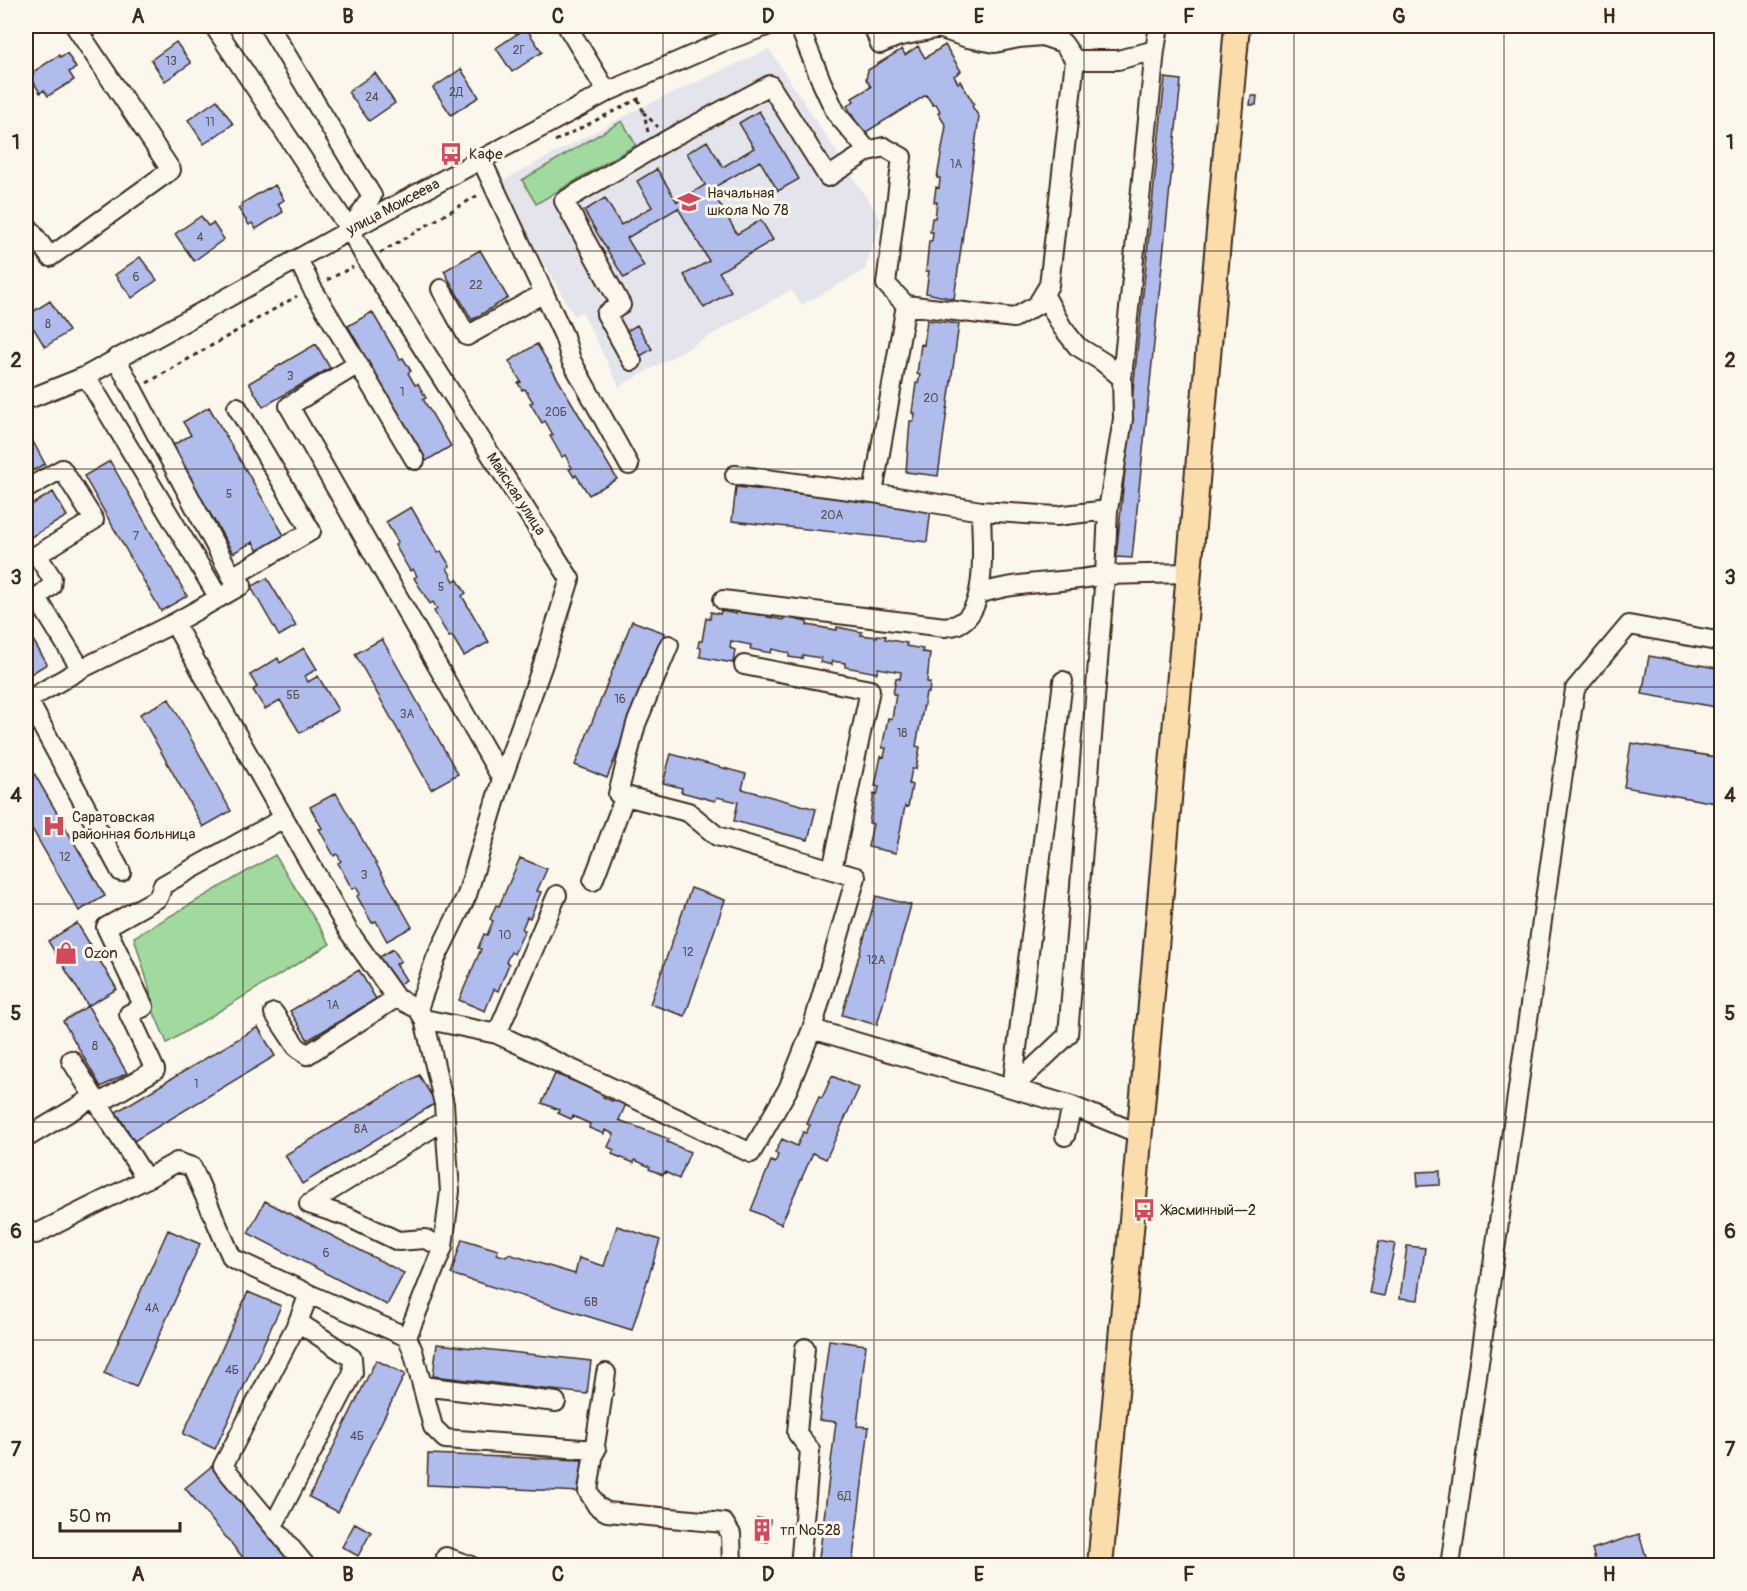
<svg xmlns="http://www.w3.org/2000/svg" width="1747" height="1591" font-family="Pangolin,sans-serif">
  <rect width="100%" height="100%" fill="#fbf7ec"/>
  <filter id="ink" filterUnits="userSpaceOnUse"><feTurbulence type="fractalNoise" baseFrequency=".0167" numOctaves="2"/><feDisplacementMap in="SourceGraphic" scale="12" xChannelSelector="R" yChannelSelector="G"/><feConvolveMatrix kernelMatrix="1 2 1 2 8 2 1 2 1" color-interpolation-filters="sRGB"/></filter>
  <g filter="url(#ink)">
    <!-- built -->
    <path fill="#e4e5ec" d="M769,49L881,220L865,270L802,305L791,290L619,387L582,311L574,316L498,183L642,107Z"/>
    <!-- green -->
    <path fill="#a0da9f" stroke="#6e825e" stroke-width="1.5" d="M622,121L636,145L536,204L522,180Z
      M275,855L330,944L167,1043L152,1008L149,987L134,937Z"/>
    <!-- building -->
    <path fill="#afbcec" stroke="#3b2a1e" stroke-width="1.5" d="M526,28L542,52L512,72L496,48Z
      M176,42L191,63L165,81L151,60Z
      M945,45L961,71L954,76L958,83L960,81L974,104L972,106L979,117L954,299L926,293L929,271H926L929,241H932L933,232H930L932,218H935L937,202H934L936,187L939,188L940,178H937L946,126L938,113L940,111L936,104L933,105L926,95L863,134L847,106L854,101L852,98L871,87L866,79L868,70L902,49L905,55L918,46L925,58Z
      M67,53L76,68L69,72L74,80L48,96L44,90L40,93L30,76L34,74L33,72L59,55L60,57Z
      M461,69L479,97L451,115L433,88Z
      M375,73L395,103L369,121L348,92Z
      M1165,78L1181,80L1132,558L1116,557Z
      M1251,96H1257L1256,105H1250Z
      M217,100L233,124L204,144L188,120Z
      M759,111L799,179L778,191L760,161L711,189L737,234L761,220L773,240L719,272L731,291L704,308L684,275L709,261L678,208L627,238L644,266L624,278L584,211L605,198L621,225L652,207L637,181L657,169L677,202L705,185L687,153L707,141L723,167L754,148L739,123Z
      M275,185L284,200L278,204L283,212L256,229L252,223L249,225L238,208L242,206L241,204L268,188L269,189Z
      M201,216L208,226L213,223L224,239L194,261L175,234Z
      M480,250L508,298L472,320L444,271Z
      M140,257L157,280L132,298L115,275Z
      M50,301L69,331L45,347L26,316Z
      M372,312L400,359L403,358L411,371L408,373L415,385L418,384L426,398L423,399L451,446L426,461L413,438L410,440L396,416L399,414L393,405L391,407L377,382L379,380L371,366L368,367L357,348L360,347L348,326Z
      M927,320L959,324L938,476L906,472L910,421H914L915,413H912L916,383H918L920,375L917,374L921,344L924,345Z
      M637,325L652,349L637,358L622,334Z
      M316,344L330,368L263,407L249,383Z
      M537,344L617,479L589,495L576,475L574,477L569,469L572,468L565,455L562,457L550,436L553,435L545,421L542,423L530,403L533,402L525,389L522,390L518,383L521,382L509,361Z
      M209,407L288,542L261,557L253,542L233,553L171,446L191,435L183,422Z
      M30,436L45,464L26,474V438Z
      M110,461L187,596L161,611L84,476Z
      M736,487L931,508L927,542L732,521Z
      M53,492L67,516L26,540V508Z
      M411,507L438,553L441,551L450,566L447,568L454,581L457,579L466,593L462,596L489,642L464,656L452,636L449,637L434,611L437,609L433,602L430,604L414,578L417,576L413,569L410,571L395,545L398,542L386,522Z
      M267,578L296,626L279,636L251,587Z
      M721,611L736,614L737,611L760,615V612L768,614L767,617L783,620L784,617L807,622V625L837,630V627L862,632L861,635L877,637V635L886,636L885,639L907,643L906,646L923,649L922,652L930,653L927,682L930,683L929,693H926L916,746L920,747L916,769H912L909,784L912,785L908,807L905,806L896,853L868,847L873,824L869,823L874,794L877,795L879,787L875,786L881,756L884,757L886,748H882L888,718L892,719L896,694H893L896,678L900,679L901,672L878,668L877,673L845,667V663L832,661V665L820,662L821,658L803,655L802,659L789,657V653L772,649L771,653L750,649L751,645L731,641L730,648L735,650L733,663L700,657L701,648L698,647L699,641H702L706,618L710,619L711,612L720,614Z
      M632,621L665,633L607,778L575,765Z
      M26,628L47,664L26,677Z
      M382,639L458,774L431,789L355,654Z
      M304,648L317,669L305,676L308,682L318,676L338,710L300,733L280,700L265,709L253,690L257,687L250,675L278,658L280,663Z
      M1649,656L1722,669V708L1642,694Z
      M169,699L231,811L203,827L140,714Z
      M1631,743L1722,758V804L1624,787Z
      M671,754L746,774L742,789L816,809L808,840L734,821L738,802L717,797L715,801L681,792L682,788L663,783Z
      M27,761L105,896L79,911L26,818V762Z
      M336,793L412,927L387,941L376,921L372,923L357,896L360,894L356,887L352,889L338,863L341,861L337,854L334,856L319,829L322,828L310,807Z
      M520,858L547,869L537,891L541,892L530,918L527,917L522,929L525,930L514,954L511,952L506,962L509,964L498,991L494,989L485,1011L459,1000L481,949L478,948L484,934L487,935L493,921L490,919L496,905L499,906Z
      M691,888L725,900L685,1016L650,1004Z
      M876,896L911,905L877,1025L842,1015Z
      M77,923L117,989L88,1006L48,941Z
      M393,949L401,961L396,964L406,980L395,987L378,958Z
      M359,970L376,999L308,1040L290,1011Z
      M88,1006L127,1073L101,1087L63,1021Z
      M258,1027L275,1056L134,1141L116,1112Z
      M555,1074L605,1093L603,1097L612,1101L613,1099L626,1104L619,1120L669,1139L667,1142L690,1152L679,1179L665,1172L663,1175L649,1169L650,1167L635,1160L634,1163L612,1154L614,1150L608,1147L614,1134L605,1130L604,1134L589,1128L590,1124L573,1116L571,1119L558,1113L559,1110L542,1103Z
      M419,1075L436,1103L302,1184L285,1155Z
      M832,1076L859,1088L826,1159L813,1153L781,1224L751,1210L771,1161L775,1163L778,1155L775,1153L782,1139L797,1146L803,1132L806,1133L810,1125L807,1124L819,1097L822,1098Z
      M1440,1171V1185L1418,1186L1417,1172Z
      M265,1201L404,1273L387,1305L248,1233Z
      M617,1226L660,1240L632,1330L451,1274L462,1239L498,1250L497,1254L506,1257L509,1254L575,1274L579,1258L604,1266Z
      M168,1230L200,1244L136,1387L104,1373Z
      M1379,1241L1395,1244L1384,1296L1369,1293Z
      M1407,1246L1425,1248L1418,1300L1400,1298Z
      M248,1292L281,1306L215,1449L183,1434Z
      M829,1340L866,1345L857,1426L869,1427L852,1566H818L836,1422L819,1420Z
      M437,1344L591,1361L587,1394L433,1376Z
      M376,1360L405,1374L338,1512L309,1497Z
      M428,1454L582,1460L581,1492L427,1485Z
      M213,1465L297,1566H250L185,1488Z
      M757,1518L770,1520L768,1542L755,1540Z
      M355,1523L371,1532L358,1556L342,1547Z
      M1639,1534L1649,1566H1597L1592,1549Z"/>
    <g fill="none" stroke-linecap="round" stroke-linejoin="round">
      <!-- minor casing -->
      <g stroke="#3b2a1e" stroke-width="22">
        <path id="minor" d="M214,26L350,230L366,259L570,579L543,664L502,779L467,895L436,958L418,1009
          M269,26L372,196L351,228
          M567,26L607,92
          M799,26L822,83L836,113L868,151L884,147L902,157L886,284L906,305L873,493
          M873,26L880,44L897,37L939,28L967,38L995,43L1019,38L1042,36L1063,43L1075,60
          M482,161L564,336L571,360L629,465
          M26,224L50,257L171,170L75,26
          M298,259L312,288L358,364
          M441,289L467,336L544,293
          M1044,294L1062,327L1077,346L1103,362L1122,378
          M906,305L1014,318L1037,305L1049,285L1075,60H1118L1155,50L1159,26
          M116,358L232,577L242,585L174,623
          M632,361L606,314L621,305L564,201L669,139L770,85L828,177L868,151
          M86,376L219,598
          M26,400L86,376L350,230L607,92L720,43L767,26
          M415,460L358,364L289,406L502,779
          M735,475L873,493L981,511L1056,516L1108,510L1105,575C1063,584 1020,580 979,594
          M26,489L62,469L94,520L37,555L52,578L51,586L37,598L81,669
          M1108,510L1123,419L1122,378L1155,50
          M232,577L311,531L237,407
          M723,600L945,627C949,626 955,626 958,624C990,610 981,539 981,511
          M669,645L636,724L618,794L688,812L717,836L856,877L812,1029L1072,1106L1140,1134
          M744,665L870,690L832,870
          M1063,681L1012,1088L1068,1035L1105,575L1189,573
          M28,700L121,872
          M26,701L81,669L174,623L284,818L163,885L158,898L106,927L144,1007L129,1014L155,1070L98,1104
          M284,818L349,932L396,998L418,1009L424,1019L444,1104L445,1120L309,1204
          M593,881L625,796
          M557,895L497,1034L751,1153L788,1089L812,1029
          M274,1013L296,1046L307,1055L396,998
          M424,1019L497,1034
          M71,1060L94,1097
          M1065,1136L1072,1106
          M26,1138L94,1097L146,1179L177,1162L192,1167L232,1258L309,1294L298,1322L223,1466L306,1566
          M309,1204L348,1217L398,1241L425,1239L443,1247L407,1337L413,1351L433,1427L445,1439L596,1450
          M26,1229L36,1234L146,1179
          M443,1247L450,1191L445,1120
          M309,1294L407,1337
          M606,1373L588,1491L597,1506L607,1512L724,1523L731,1534L732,1566
          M422,1386L556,1402
          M273,1526L353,1373L352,1358L298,1322
          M446,1557L471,1566
          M800,1566L810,1450L797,1433L805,1348
          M1450,1566L1575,689L1629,625L1722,642"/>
      </g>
      <!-- major casing -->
      <g stroke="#3b2a1e" stroke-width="28">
        <path id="major" d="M1100,1566L1133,1209L1237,26"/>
      </g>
      <!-- path -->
      <path stroke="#3b2a1e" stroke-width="3" stroke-dasharray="4.5 4.5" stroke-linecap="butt" d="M638,99L644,113
        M648,132L644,113L658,127
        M555,141L640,98
        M380,253L480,194
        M327,280L353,267
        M147,383L297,296"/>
      <!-- minor -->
      <use href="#minor" stroke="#fbf7ec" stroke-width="18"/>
      <!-- major -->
      <use href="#major" stroke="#faddab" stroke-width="24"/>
    </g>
  </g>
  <!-- grid -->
  <path fill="none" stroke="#3b2a1e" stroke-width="1.5" stroke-opacity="0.55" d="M243,26V1566M453,26V1566M663,26V1566M874,26V1566M1084,26V1566M1294,26V1566M1504,26V1566M26,251H1722M26,469H1722M26,687H1722M26,904H1722M26,1122H1722M26,1340H1722"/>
  <!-- icons -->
  <defs>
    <g id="bus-bare" transform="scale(1.8)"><path d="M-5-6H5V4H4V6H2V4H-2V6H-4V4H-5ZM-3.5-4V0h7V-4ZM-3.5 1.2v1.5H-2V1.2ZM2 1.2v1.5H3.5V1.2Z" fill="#d1495b" stroke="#fbf7ec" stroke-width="2.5" paint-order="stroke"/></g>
    <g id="school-bare" transform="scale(1.8)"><path d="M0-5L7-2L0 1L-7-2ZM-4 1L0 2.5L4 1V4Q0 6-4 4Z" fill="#d1495b" stroke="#fbf7ec" stroke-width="2.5" paint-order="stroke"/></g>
    <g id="hospital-bare" transform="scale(1.8)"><path d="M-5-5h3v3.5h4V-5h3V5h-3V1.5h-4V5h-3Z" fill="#d1495b" stroke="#fbf7ec" stroke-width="2.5" paint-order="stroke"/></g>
    <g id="shop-bare" transform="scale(1.8)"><path d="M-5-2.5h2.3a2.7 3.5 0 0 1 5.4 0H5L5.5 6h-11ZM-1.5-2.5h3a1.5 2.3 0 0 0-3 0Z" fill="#d1495b" stroke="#fbf7ec" stroke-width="2.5" paint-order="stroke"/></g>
    <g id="building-bare" transform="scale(1.8)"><path d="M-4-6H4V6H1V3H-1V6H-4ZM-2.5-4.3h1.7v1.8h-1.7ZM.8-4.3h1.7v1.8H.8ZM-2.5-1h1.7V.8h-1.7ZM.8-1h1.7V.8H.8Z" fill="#d1495b" stroke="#fbf7ec" stroke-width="2.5" paint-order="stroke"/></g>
  </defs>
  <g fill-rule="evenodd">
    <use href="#bus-bare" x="451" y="154"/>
    <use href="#school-bare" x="689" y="202"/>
    <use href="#hospital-bare" x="54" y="826"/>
    <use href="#shop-bare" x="66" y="953"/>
    <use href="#bus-bare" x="1144" y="1210"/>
    <use href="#building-bare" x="762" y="1530"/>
  </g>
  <g text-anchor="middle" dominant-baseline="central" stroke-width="6" stroke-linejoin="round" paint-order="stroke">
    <!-- number labels -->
    <g font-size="12" fill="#584e52">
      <text x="519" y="50">2Г</text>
      <text x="171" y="61">13</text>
      <text x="456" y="92">2Д</text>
      <text x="372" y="97">24</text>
      <text x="210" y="122">11</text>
      <text x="956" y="164">1А</text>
      <text x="200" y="237">4</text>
      <text x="136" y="277">6</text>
      <text x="476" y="285">22</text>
      <text x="48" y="324">8</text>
      <text x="290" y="376">3</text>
      <text x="402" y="392">1</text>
      <text x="931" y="398">20</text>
      <text x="556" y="412">20Б</text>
      <text x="229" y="494">5</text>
      <text x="832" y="515">20А</text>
      <text x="136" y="536">7</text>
      <text x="441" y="587">5</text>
      <text x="293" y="695">5Б</text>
      <text x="620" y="699">16</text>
      <text x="407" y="714">3А</text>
      <text x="902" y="733">18</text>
      <text x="65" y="857">12</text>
      <text x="364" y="875">3</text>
      <text x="505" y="935">10</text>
      <text x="688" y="952">12</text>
      <text x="876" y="960">12А</text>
      <text x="333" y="1005">1А</text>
      <text x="95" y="1046">8</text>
      <text x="196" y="1084">1</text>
      <text x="361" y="1129">8А</text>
      <text x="326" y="1253">6</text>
      <text x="591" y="1302">6В</text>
      <text x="152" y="1308">4А</text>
      <text x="232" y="1370">4Б</text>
      <text x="357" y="1436">4Б</text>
      <text x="844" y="1496">6Д</text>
    </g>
    <!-- poi labels -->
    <g font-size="15" fill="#3b2a1e" stroke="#fbf7ec" text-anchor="start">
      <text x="469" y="154">Кафе</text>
      <text x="707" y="193">Начальная<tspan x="707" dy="17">школа № 78</tspan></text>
      <text x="72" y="817">Саратовская<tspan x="72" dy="17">районная больница</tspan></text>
      <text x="84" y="953">Ozon</text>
      <text x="1162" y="1210">Жасминный—2</text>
      <text x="780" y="1530">тп №528</text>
    </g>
    <!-- street labels -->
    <g font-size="15" fill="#3b2a1e" stroke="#fbf7ec">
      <text transform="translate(393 207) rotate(-28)">улица Моисеева</text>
      <text transform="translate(516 494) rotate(57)">Майская улица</text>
    </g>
  </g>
  <!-- margin -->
  <rect width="1747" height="1591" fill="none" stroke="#fbf7ec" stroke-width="66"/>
  <!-- scale -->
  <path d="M60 1522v9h120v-9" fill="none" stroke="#3b2a1e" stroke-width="3"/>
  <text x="69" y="1522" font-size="18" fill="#3b2a1e" stroke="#fbf7ec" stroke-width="4.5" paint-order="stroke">50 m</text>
  <rect x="33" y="33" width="1681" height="1525" fill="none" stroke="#3b2a1e" stroke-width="2"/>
  <g font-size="20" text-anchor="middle" font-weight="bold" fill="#3b2a1e">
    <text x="138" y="23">A</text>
    <text x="348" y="23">B</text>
    <text x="558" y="23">C</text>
    <text x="768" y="23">D</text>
    <text x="979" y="23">E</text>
    <text x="1189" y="23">F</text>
    <text x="1399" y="23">G</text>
    <text x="1609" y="23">H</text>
    <text x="16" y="149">1</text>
    <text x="1730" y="149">1</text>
    <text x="16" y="367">2</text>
    <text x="1730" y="367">2</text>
    <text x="16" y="584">3</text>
    <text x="1730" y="584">3</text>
    <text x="16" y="802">4</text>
    <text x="1730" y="802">4</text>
    <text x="16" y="1020">5</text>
    <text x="1730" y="1020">5</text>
    <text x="16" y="1238">6</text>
    <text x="1730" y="1238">6</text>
    <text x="16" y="1456">7</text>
    <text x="1730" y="1456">7</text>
    <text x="138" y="1581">A</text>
    <text x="348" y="1581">B</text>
    <text x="558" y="1581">C</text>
    <text x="768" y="1581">D</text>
    <text x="979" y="1581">E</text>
    <text x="1189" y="1581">F</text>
    <text x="1399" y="1581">G</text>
    <text x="1609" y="1581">H</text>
  </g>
</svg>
